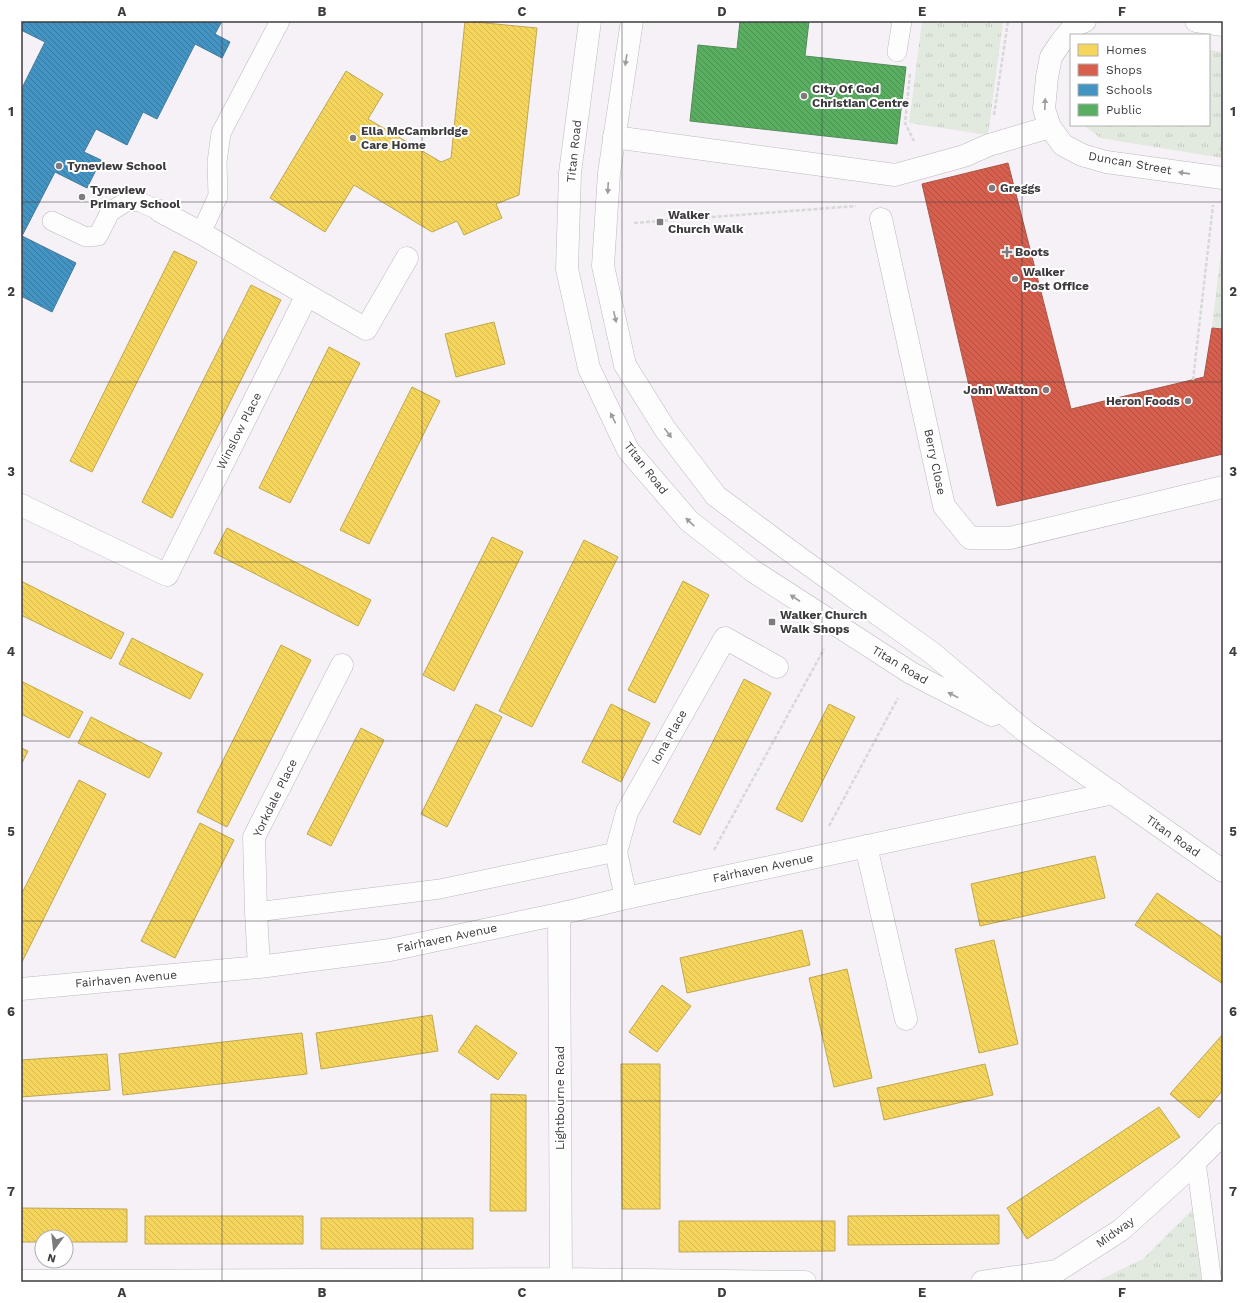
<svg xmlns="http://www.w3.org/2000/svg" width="1244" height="1303" font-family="'Work Sans',sans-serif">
  <defs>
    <pattern id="grass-tufts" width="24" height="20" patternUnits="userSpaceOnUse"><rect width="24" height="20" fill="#e2e9de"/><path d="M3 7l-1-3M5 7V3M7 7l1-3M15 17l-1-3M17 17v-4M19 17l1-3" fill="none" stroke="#c3c9c0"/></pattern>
    <pattern id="homes-back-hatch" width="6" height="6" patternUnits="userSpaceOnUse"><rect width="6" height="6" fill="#f6d55c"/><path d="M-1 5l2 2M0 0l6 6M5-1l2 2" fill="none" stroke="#d4b851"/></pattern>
    <pattern id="shops-back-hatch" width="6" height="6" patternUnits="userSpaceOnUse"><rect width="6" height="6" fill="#d6604d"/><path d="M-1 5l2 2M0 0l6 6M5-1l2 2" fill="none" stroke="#af5041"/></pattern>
    <pattern id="schools-back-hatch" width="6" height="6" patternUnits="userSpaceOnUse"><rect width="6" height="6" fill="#4393c3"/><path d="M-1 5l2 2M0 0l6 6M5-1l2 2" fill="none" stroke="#3979a0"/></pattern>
    <pattern id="public-back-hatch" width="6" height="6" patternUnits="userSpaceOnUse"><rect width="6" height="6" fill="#5aae61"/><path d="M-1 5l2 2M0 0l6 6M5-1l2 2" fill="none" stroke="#4c8f51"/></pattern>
  </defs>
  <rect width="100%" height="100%" fill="#f5f1f7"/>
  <!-- grass -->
  <path fill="url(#grass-tufts)" d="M922,21H1003L988,135L909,123Z
    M1209,50L1223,52V158L1100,138L1084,125H1209Z
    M1223,235V329L1212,328Z
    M1192,1210L1202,1282H1095L1143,1259Z"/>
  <!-- homes -->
  <path fill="url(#homes-back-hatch)" stroke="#bfa753" d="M465,21L537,28L519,195L496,204L502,218L464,235L457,221L432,232L354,185L325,232L270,198L346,71L383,94L368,119L441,162L451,158Z
    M174,251L197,262L92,472L70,461Z
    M251,285L281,300L172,518L142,502Z
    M494,322L505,364L456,377L445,334Z
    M329,347L360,363L290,503L259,488Z
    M412,387L440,401L369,544L340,530Z
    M227,528L371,600L358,626L214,553Z
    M492,537L523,552L454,691L423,675Z
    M584,540L618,557L532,727L499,711Z
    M21,581L124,633L111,659L21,615Z
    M683,581L709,595L655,703L628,690Z
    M132,638L203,674L190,699L119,664Z
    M281,645L311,660L227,827L197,812Z
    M744,679L771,693L700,835L673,822Z
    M21,681L83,712L69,738L21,714Z
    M476,704L502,717L447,827L421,814Z
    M611,704L650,723L621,782L582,762Z
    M829,704L855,717L802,822L776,809Z
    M91,717L162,753L149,778L78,743Z
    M361,728L384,740L331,846L307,834Z
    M21,748L28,751L21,765Z
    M79,780L106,794L21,964V895Z
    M200,823L234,840L175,958L141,941Z
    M1095,856L1105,898L980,926L971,884Z
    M1157,893L1223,938V984L1135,925Z
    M802,930L810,965L687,993L680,958Z
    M994,940L1018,1044L979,1053L955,949Z
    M847,969L872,1078L834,1087L809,978Z
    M662,985L691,1006L657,1052L629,1032Z
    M432,1015L438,1051L321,1069L316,1033Z
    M476,1025L517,1053L498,1080L458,1052Z
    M302,1033L307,1074L123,1095L119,1054Z
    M1223,1034V1090L1199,1118L1170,1094Z
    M107,1054L110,1090L21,1097V1060Z
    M621,1064H660V1209H622Z
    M985,1064L993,1095L884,1120L877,1088Z
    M491,1094L526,1095V1211H490Z
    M1159,1107L1180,1137L1027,1239L1007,1208Z
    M21,1208L127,1209V1242H66V1237H42V1242H21Z
    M999,1215V1244L848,1245V1216Z
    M145,1216H303V1244H145Z
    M321,1218H473V1249H321Z
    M679,1221H835V1251L679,1252Z"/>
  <!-- shops -->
  <path fill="url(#shops-back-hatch)" stroke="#a85549" d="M1008,163L1071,409L1204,377L1212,328L1223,329V454L997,506L922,184Z"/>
  <!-- schools -->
  <path fill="url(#schools-back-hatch)" stroke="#42799b" d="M21,21H222L215,34L230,42L222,58L195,44L157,119L143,112L127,145L96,129L84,152L101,160L87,188L55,172L22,236L76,263L52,312L21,296V90L45,42L21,30Z"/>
  <!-- public -->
  <path fill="url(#public-back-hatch)" stroke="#528c57" d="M740,21H809L805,56L906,67L897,144L690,121L698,45L737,49Z"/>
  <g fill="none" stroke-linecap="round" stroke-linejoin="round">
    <!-- lane casing -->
    <g stroke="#bcb9bd" stroke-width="20">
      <path id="lane" d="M897,52L902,21
        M52,221L86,237L98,236L110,212L127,201L140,202L160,211
        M201,233L218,196L217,162L221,133L280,21
        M256,912L440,889L616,852
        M1196,1162L1212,1282"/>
    </g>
    <!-- street casing -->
    <g stroke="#bcb9bd" stroke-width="23">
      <path id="street" d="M1085,21L1075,25L1061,42L1051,57L1047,77L1044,109L1050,127L1063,145L1082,155L1106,162L1223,178
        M1196,21L1223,25
        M614,137L895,175L964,156L989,145L1050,127
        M881,219L944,506L970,538H1010L1223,487
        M307,295L366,329L407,258
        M21,505L167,575L307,295L201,233L160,211
        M866,846L906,1019
        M626,898L616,852L627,812L725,638L777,667
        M559,914L561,1282
        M259,967L256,912L254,837L342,665
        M21,989L259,967L390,950L559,914L626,898L1113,793
        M21,1281L561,1279L805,1282
        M982,1282L1057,1271L1121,1230L1184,1173L1223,1134"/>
    </g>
    <!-- secondary casing -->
    <g stroke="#bcb9bd" stroke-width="23">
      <path id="secondary" d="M590,21L570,173L567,269L589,368L628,450L689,521L753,571L911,673L992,715
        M632,21L609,173L603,266L625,365L665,429L716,496L801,559L932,653L1026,732L1223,871"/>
    </g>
    <!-- path -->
    <path stroke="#d8d8d8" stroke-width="2.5" stroke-dasharray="4 2" stroke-linecap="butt" d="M910,74L905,123L914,141
      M994,115L1008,21
      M1220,151L1223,140
      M634,223L856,206
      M1193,380L1213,205
      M829,826L898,698
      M714,850L824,649"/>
    <!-- lane -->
    <use href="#lane" stroke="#fefdfe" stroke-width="19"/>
    <!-- street -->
    <use href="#street" stroke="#fefdfe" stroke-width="22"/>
    <!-- secondary -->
    <use href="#secondary" stroke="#fefdfe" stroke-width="22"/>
  </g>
  <!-- one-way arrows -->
  <defs><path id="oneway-solid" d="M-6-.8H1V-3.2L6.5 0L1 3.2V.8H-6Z"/></defs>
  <g fill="#9e9c9e">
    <use href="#oneway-solid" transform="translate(626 60) rotate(99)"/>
    <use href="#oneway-solid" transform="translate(1045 104) rotate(-88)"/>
    <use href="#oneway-solid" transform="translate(1184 173) rotate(-172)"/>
    <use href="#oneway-solid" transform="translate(608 188) rotate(93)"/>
    <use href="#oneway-solid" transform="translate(615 317) rotate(77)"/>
    <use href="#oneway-solid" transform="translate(613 418) rotate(-116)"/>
    <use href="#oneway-solid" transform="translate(668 433) rotate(53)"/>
    <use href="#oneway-solid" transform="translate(690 522) rotate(-137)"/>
    <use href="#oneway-solid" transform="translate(795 598) rotate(-147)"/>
    <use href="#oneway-solid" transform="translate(953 695) rotate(-153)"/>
  </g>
  <!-- grid -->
  <path fill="none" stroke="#3e3b3f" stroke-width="1" stroke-opacity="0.55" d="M222,21V1282M422,21V1282M622,21V1282M822,21V1282M1022,21V1282M21,202H1223M21,382H1223M21,562H1223M21,741H1223M21,921H1223M21,1101H1223"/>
  <!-- markers -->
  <g fill="#7e7b7f" stroke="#fff" stroke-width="1.5">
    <circle cx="804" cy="96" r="4"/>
    <circle cx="353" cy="138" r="4"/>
    <circle cx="59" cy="166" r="4"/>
    <circle cx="992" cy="188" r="4"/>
    <circle cx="82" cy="197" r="4"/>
    <rect x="656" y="218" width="8" height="8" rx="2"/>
    <path d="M1005 246h4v4h4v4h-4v4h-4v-4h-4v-4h4z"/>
    <circle cx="1015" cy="279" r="4"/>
    <circle cx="1046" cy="390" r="4"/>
    <circle cx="1188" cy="401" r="4"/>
    <rect x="768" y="618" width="8" height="8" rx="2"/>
  </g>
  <g text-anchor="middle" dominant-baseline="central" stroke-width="4" stroke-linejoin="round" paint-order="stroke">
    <!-- poi labels -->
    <g font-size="12" font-weight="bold" fill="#3e3b3f" stroke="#fff" text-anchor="start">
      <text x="812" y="89">City Of God<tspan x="812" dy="14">Christian Centre</tspan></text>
      <text x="361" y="131">Ella McCambridge<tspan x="361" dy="14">Care Home</tspan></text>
      <text x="67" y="166">Tyneview School</text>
      <text x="1000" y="188">Greggs</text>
      <text x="90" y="190">Tyneview<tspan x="90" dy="14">Primary School</tspan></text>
      <text x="668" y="215">Walker<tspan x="668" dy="14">Church Walk</tspan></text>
      <text x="1015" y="252">Boots</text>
      <text x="1023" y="272">Walker<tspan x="1023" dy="14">Post Office</tspan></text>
      <text x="1038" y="390" text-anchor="end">John Walton</text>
      <text x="1180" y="401" text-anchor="end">Heron Foods</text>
      <text x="780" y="615">Walker Church<tspan x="780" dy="14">Walk Shops</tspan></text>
    </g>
    <!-- street labels -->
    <g font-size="12" fill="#3e3b3f" stroke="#fff">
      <text transform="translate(574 151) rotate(-84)">Titan Road</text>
      <text transform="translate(1130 163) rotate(10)">Duncan Street</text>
      <text transform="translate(239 431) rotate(-63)">Winslow Place</text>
      <text transform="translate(935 462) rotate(78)">Berry Close</text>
      <text transform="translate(646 468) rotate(52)">Titan Road</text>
      <text transform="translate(900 665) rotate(31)">Titan Road</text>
      <text transform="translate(669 737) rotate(-61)">Iona Place</text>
      <text transform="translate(275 798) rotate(-64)">Yorkdale Place</text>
      <text transform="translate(1173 836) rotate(35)">Titan Road</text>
      <text transform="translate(763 868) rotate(-12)">Fairhaven Avenue</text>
      <text transform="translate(447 938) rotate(-12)">Fairhaven Avenue</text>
      <text transform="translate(126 979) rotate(-5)">Fairhaven Avenue</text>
      <text transform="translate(560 1098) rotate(-90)">Lightbourne Road</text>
      <text transform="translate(1115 1232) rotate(-36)">Midway</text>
    </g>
  </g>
  <!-- border -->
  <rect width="1244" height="1303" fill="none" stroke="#ffffff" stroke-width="44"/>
  <!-- legend -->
  <rect x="1070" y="34" width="140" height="92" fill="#ffffff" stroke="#b2b1b2"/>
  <rect x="1078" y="44" width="20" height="12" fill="#f6d55c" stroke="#b2b1b2"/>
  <text x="1106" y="54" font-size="12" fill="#3e3b3f">Homes</text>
  <rect x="1078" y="64" width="20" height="12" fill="#d6604d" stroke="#b2b1b2"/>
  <text x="1106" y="74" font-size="12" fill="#3e3b3f">Shops</text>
  <rect x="1078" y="84" width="20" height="12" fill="#4393c3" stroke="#b2b1b2"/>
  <text x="1106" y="94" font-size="12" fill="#3e3b3f">Schools</text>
  <rect x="1078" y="104" width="20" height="12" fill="#5aae61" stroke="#b2b1b2"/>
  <text x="1106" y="114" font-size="12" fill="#3e3b3f">Public</text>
  <!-- north arrow -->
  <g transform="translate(54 1249) rotate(195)"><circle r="19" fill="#ffffff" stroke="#b2b1b2"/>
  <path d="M0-3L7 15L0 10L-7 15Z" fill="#7e7b7f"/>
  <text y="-6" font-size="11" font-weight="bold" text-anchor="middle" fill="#3e3b3f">N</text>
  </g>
  <rect x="22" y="22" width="1200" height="1259" fill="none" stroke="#3e3b3f" stroke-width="1.5"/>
  <g font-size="13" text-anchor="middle" font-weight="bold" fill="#3e3b3f">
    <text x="122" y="16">A</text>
    <text x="322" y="16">B</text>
    <text x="522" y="16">C</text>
    <text x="722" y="16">D</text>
    <text x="922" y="16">E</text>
    <text x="1122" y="16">F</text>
    <text x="11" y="116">1</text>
    <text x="1233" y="116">1</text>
    <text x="11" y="296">2</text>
    <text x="1233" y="296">2</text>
    <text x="11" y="476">3</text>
    <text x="1233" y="476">3</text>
    <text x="11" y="656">4</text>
    <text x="1233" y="656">4</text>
    <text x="11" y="836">5</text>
    <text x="1233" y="836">5</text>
    <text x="11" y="1016">6</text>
    <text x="1233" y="1016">6</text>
    <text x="11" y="1196">7</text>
    <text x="1233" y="1196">7</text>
    <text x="122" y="1297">A</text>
    <text x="322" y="1297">B</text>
    <text x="522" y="1297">C</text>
    <text x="722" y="1297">D</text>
    <text x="922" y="1297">E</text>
    <text x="1122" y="1297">F</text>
  </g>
</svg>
